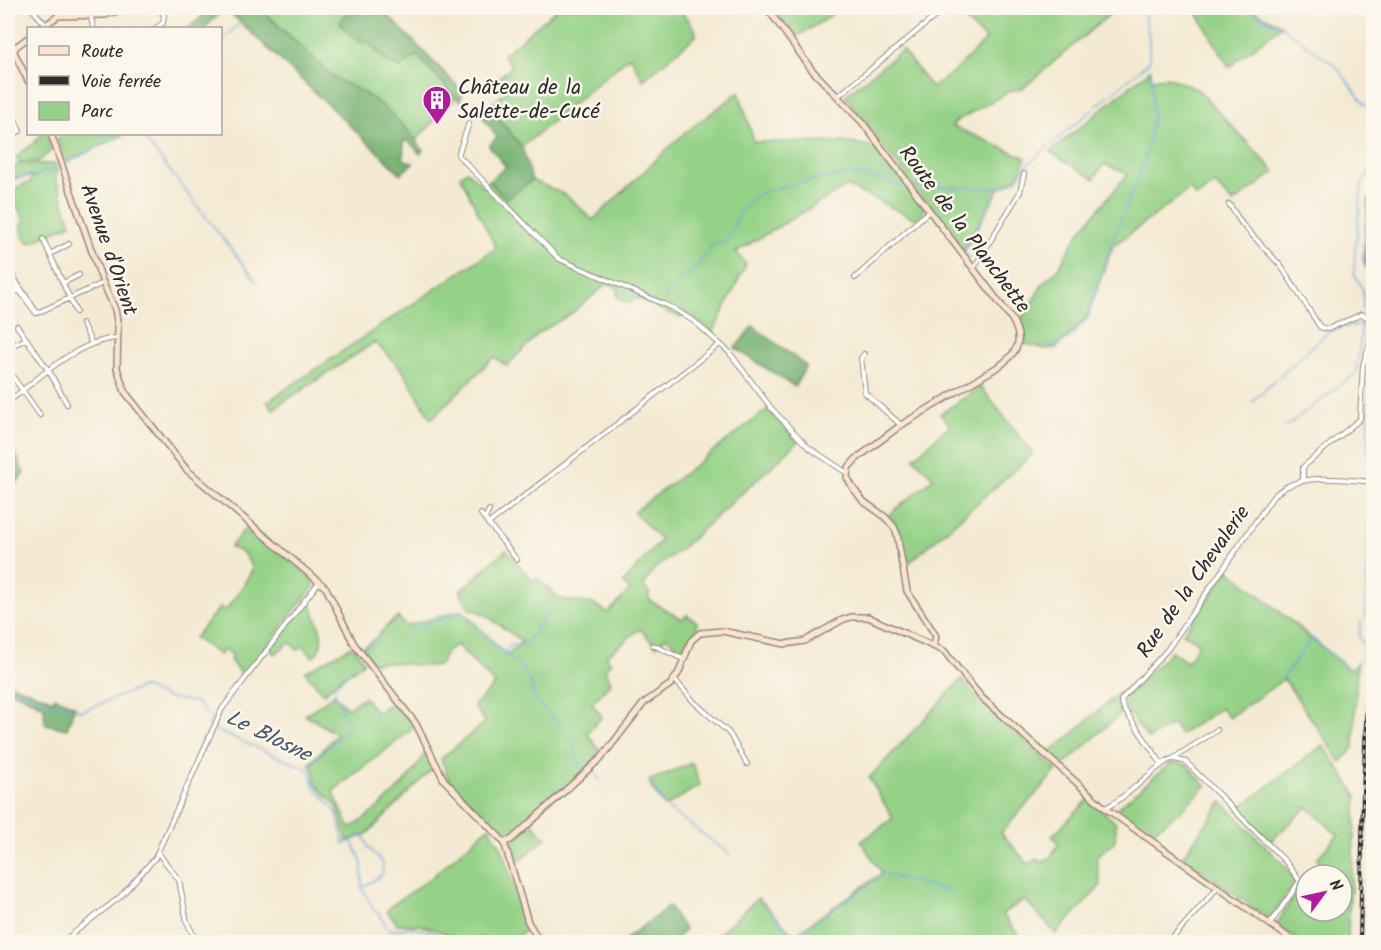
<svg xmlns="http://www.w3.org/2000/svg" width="1381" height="950" font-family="Kalam,sans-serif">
  <rect width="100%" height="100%" fill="#fbf7ec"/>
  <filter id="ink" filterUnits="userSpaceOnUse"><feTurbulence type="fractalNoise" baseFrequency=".0167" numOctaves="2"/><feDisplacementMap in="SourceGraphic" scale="12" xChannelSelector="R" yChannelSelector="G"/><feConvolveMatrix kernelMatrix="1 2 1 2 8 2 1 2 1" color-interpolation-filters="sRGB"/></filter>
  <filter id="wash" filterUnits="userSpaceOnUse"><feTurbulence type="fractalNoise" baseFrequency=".008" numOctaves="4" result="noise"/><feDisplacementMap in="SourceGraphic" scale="24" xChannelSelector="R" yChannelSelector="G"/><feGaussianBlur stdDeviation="1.35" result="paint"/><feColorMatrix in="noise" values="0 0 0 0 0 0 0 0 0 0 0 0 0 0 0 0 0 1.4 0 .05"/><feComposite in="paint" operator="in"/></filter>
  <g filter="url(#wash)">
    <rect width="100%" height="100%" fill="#f4ead3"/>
    <!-- green -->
    <path fill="#95d287" stroke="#607e59" stroke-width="1.5" d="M260,8H361L353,10L341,26L361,43L366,41L386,61L401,68L417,55L456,98L416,140C391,115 371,92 337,80Z
      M558,8H679L695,29L696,36L643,80L630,56L522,147L489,107L507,90L498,78L512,67L503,55Z
      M771,8H828L831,16L793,39Z
      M960,8H1117L1023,88L1010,91L956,121L952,126L1026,158L1017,179L999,189L963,251L845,96L902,50L932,88L953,72L986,40L955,11Z
      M1194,8H1254L1258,13L1282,25L1229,67Z
      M1150,70L1151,79L1167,77L1197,89L1275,172L1233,203L1215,184L1196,197L1190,189L1113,246L1086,318L1056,348L1046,349L1025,344L1021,320L1044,282L1057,270L1081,230L1128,174L1104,164L1094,179L1050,152Z
      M739,92L754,142H843L877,147L924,208L923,213L915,219L847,186L736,252L746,264L713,333L689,314L681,318L637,298L628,304L617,296L618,288L608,283L572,313L539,333L507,366L494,357L431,419L403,371L375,342L273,409L267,402L496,248L460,176L467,171L483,187L489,181L506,199L532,180L567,196L593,220L681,136Z
      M41,134H47L51,151L38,162H20L16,157L35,142Z
      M65,134H121L122,136L66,162L57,138Z
      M19,164H55L58,174L55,176L71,224L30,243L24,239L21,225L25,222L8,188V184L16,188L30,182L35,176L13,179L8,174V169Z
      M981,387L1033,454L909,563L904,564L901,537L889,515L934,478L914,458L950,425L940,414Z
      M768,409L798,442L681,549L654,569L643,586L649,592V600L682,619L687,615L697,622V628L683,650L666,637L656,646L640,629L606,656L611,663L605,668L611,683L592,703L602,717L587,733L602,754L509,839L505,837L450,783L441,759L485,722L474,706L495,684L457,645L447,650L440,665C417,669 397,659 373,663L361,648C378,641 383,626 398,617L406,626L462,610L507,656L522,641L484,614L469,608L460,591L506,550L533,581L537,578L560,599L594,604L608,613L630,590L623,583L661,540L634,512Z
      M248,525L312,578L314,586L242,676L230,660L232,654L224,649L220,655L194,638L220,607L225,611L243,586L253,568L243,553L230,547Z
      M1229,570L1350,670L1357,663L1354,747L1341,762L1284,679L1229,718L1221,708L1180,735L1173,724L1148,739L1125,707L1126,697L1171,651L1187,662L1199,644L1183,633Z
      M309,600C316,618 331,643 313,657L303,646L297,650L290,642L275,654L271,651V648Z
      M352,646L364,661L362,664L336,681L324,694L305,672Z
      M962,679L977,698L1057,770L1001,833L1028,864L1037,859L1040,863L1050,858L1059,843L1052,836L1089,799L1116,823L1115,841L1096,857L1101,885L1056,934L1025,900L1002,914L1024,942H710L758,898L794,935L882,873L861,842L893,818L869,778Z
      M1120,692L1118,705L1122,712L1063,766L1049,754Z
      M334,695L348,708L364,697L377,713L394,701L415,727L333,791L350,829C379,809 409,783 426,752L433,768L367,834L347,841L337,806L316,785L313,768L309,765L337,734L305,715Z
      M1323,745L1357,796L1347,942H1301L1276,925L1299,887L1306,902V911H1342V875H1328L1317,858L1338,835L1307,807L1270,842L1238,809Z
      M1172,762L1187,765L1206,786L1178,813L1151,833L1115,810Z
      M692,763L700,785L665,807L652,789L649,781Z
      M1222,802L1285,866L1296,881L1273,915L1268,918L1182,857Z
      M532,823L546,838L514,866L508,846Z
      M489,827L502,848L527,929L511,942H485L481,937L473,942H460L445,933L420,925L397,924L387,911L391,906L432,877Z"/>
    <!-- forest -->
    <path fill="#78b474" stroke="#527050" stroke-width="1.5" d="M211,8H259L337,80C373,93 401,119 423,150L420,154L408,140L404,143L403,159L413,163L401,174L225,8L205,28H189Z
      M362,8L377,15L378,13L373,8H381L463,92L460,101L417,55L401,68C385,64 379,50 366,41L361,43L351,36L340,23L345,15Z
      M489,107L522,147L532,180L506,199L489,181L506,167L489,146L497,137L482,116Z
      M753,326L806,366L795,387L735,348Z
      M8,437L24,473L8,494Z
      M8,683L53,700L55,697L75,706L67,729L45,724L44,707L20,694L8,691Z
      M669,906L685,930L673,942H628L626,939Z"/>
    <!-- water -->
    <path fill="#6fa5dc" stroke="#4d6884" stroke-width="1.5" d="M1373,198V265L1366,268L1363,259L1369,199Z"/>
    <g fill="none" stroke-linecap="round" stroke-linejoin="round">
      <!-- stream -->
      <path stroke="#6fa5dc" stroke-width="1.5" d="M1250,8L1254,13L1285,29L1337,67L1365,105L1374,111
        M220,42L239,24
        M1369,110L1374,120
        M141,134L257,282
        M66,163L125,134
        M8,174L18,179L27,175L36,176L56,167
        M914,186L999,188L1017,179L1029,163L1149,62V38L1143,8
        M970,259L965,252L999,188
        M962,269L966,264
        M625,295L633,294L660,306
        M664,299L673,286L695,269L714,243H726C732,230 740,208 751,199C767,186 841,173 863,175C878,176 892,186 907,187
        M1363,311V290L1354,273L1355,251L1362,185L1374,163
        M1047,345L1055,346L1068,339L1088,318L1111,244L1144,162L1153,116L1151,68
        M1369,373L1368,361L1374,347
        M1370,381L1368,457L1373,464L1372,472
        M1252,402L1328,332L1343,327L1363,325
        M1286,427L1356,373L1363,318
        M1365,618L1371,490
        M1361,622L1359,637L1364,645L1365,661L1362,660
        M406,631L463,613L508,657L519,665L530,680L535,700L562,727
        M363,651L379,640
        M504,653L512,644L518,647L527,642L550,610
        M1282,680L1312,638L1350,670L1357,663
        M333,687L346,675
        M8,688C27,689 35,699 54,703
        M57,704L82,711L143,687L168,698L196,702L211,719L209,725L217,731L310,770L314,787L336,811L344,844L352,840L362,863V888L375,912H378L388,928L394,930L411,927L434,933L450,942
        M570,739L583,770
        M312,763L349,727L334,690
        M592,770L600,781
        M649,780L666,807L730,854
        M352,840L364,836L368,847L383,863L382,875L363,887
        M885,874L950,892
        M763,902L793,936L882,876
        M384,942L391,929"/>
    </g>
  </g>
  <g filter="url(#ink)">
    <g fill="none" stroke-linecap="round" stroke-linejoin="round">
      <!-- street casing -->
      <g stroke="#908a7f" stroke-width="6">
        <path id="street" d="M31,8L46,25
          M58,16V8
          M91,17L93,28
          M156,28L163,23L164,15L158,8
          M838,96L938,14
          M8,105L20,131L8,137
          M469,123L458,155L559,259L673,308L695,322L729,352L772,409L808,447L847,473
          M1229,204L1242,224L1281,266L1320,327L1328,329L1362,314L1371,320L1370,343L1363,365L1360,419L1303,467V480
          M43,239L76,312
          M50,254L69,244
          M974,268L1020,192L1024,174
          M8,269L37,313
          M8,275L36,313
          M855,278L929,211
          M63,283L79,275
          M8,297L20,289
          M37,313L103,283
          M82,323L92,344
          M17,326L49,371L67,404
          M8,347L27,339
          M864,354L861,358L865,393L901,425
          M8,370L40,415
          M8,402C39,378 76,342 116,338
          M481,514L517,560
          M485,519L489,510
          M488,524L720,344
          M653,645L683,659
          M675,680L694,702L729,733L747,764
          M1174,758L1217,730
          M1161,763L1124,709L1121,700L1167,650L1272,498C1297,470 1340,480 1374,482
          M1105,808C1127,799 1160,761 1172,759C1176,759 1182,761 1186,762L1286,862L1300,881L1270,924
          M158,853L179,880L187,922L197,942
          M62,942L120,897L155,858L222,709L319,582
          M1169,942L1218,887"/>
      </g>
      <!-- secondary casing -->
      <g stroke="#908a7f" stroke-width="8">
        <path id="secondary" d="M767,8L812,70L862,122L1011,318C1024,339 1019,351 1001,365L901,425L856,459L848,468L847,477L853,488L863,501L884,516L894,527L897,534L907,591L936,636L934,645
          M41,28L58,16L105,15L127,8
          M8,34L11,44
          M8,44L13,45L15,49L13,53L8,54
          M14,48L28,38
          M14,52L28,81
          M51,134L103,283L115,309L118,327L117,368L125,392L187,470L326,588L354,644L416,724L444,780L504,842L511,840L602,757L644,703L671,684L679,672L691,641L700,633L722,631L785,644L805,641L842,620L851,617H868L944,651L981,697L1105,808L1295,942
          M504,842L528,922L540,942"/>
      </g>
      <!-- street -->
      <use href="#street" stroke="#fff" stroke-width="4"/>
      <!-- secondary -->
      <use href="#secondary" stroke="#fde4d1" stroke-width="5"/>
      <!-- rail casing -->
      <g stroke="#2b2b2b" stroke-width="4">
        <path id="rail" d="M1360,942L1363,793L1374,532"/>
      </g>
      <!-- rail -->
      <use href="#rail" stroke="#fbf7ec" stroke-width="1.5" stroke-dasharray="4.5" stroke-linecap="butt"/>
    </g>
  </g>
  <!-- icons -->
  <defs>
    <g id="building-pin" transform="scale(1.5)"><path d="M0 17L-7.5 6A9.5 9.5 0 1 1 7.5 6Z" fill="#b5179e" stroke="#fbf7ec"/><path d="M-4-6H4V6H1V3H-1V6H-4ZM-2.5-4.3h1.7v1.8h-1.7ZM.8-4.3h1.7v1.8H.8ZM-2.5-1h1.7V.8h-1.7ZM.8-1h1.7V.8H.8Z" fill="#fff"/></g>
  </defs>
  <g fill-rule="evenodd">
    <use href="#building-pin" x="437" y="100"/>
  </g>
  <g text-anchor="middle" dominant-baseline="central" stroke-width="5" stroke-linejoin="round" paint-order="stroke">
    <!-- poi labels -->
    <g font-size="21" fill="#2b2b2b" stroke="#fbf7ec" text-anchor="start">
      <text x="458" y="88">Château de la<tspan x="458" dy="24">Salette-de-Cucé</tspan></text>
    </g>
    <!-- street labels -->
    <g font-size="21" fill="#2b2b2b" stroke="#fbf7ec">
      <text transform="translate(964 230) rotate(53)">Route de la Planchette</text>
      <text transform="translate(108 250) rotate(71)">Avenue d'Orient</text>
      <text transform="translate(1194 582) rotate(-55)">Rue de la Chevalerie</text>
    </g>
    <!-- water labels -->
    <g font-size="22" font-style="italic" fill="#435669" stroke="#fbf7ec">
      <text transform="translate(268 737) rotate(26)">Le Blosne</text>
    </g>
  </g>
  <!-- margin -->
  <rect width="1381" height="950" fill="none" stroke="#fbf7ec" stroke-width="30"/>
  <!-- legend -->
  <rect x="27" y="27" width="195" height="108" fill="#fbf7ec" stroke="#a8a59f" stroke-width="1.5"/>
  <rect x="39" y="46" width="30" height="9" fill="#fde4d1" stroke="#a8a59f" stroke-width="1.5"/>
  <text x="81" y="57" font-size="18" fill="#2b2b2b">Route</text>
  <rect x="39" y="76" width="30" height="9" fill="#2b2b2b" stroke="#a8a59f" stroke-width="1.5"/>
  <text x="81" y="87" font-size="18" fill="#2b2b2b">Voie ferrée</text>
  <rect x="39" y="102" width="30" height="18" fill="#95d287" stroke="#a8a59f" stroke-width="1.5"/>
  <text x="81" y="117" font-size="18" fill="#2b2b2b">Parc</text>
  <!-- north arrow -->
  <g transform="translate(1324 893) rotate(57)"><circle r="28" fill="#fbf7ec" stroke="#a8a59f" stroke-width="1.5"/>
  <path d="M0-4.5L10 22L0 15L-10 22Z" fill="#b5179e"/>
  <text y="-9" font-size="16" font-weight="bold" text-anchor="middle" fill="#2b2b2b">N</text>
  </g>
</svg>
